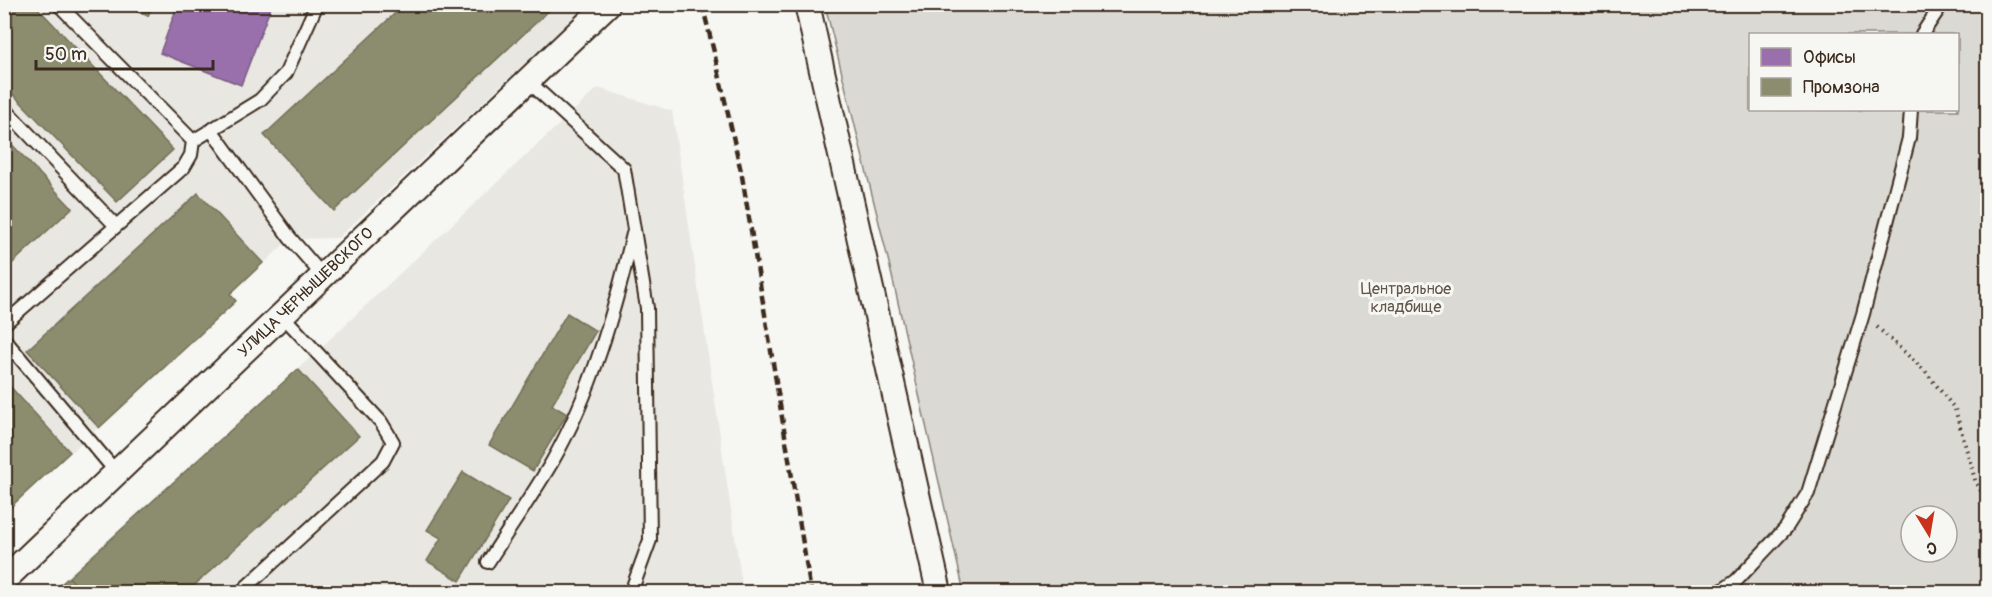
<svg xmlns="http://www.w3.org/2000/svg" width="1992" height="597" font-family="Pangolin,sans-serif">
  <rect width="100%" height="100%" fill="#f6f6f2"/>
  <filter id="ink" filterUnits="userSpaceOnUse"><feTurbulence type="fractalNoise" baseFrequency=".0167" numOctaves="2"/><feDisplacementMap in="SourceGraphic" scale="12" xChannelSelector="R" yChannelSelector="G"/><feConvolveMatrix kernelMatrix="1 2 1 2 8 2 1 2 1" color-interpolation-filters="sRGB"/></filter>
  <g filter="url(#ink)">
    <!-- built -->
    <path fill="#e8e7e2" d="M5,5H587L338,238L290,239L230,294L236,301L5,513Z
      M598,88L672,111L743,592H52L298,369Z"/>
    <!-- green -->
    <path fill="#dad9d3" stroke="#8a8278" stroke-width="1.5" fill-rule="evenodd" d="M825,5H1987V592H964L889,263ZM1750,34H1958V110H1750ZM1911,516H1947V552H1911Z"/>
    <!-- offices -->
    <path fill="#9970ab" stroke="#7d5b81" stroke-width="1.5" d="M178,4H272L241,85L160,53Z"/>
    <!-- industry -->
    <path fill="#8c8c6e" stroke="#746f56" stroke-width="1.5" d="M4,4H34L173,150L117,202L4,85Z
      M118,4H153L148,16Z
      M405,4H556L334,211L264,135Z
      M4,136L72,208L4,271Z
      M198,193L263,263L230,294L236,301L99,428L27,350Z
      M567,313L596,331L552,405L567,414L533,471L489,445Z
      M298,369L359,436L187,592H83L69,577Z
      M7,383L70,452L4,513V386Z
      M463,472L509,500L460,581L427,561L441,538L427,530Z
      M69,577L83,592H52Z"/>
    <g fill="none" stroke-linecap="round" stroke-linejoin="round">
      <!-- lane casing -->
      <g stroke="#3b2a1e" stroke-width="16">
        <path id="lane" d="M58,4L193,141L260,100L286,73L317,4
          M1922,34L1942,4
          M528,81L624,169L647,308L650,540L631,592
          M4,108L116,226
          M212,131L290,238L323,276
          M4,324L184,167L191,155L193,141
          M4,339L117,473
          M488,562C509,529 532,496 552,462C592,392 614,312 633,234
          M241,592L383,461L393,442L381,422L282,315
          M1720,592L1736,581L1786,528L1808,493L1863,314L1909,138L1911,110"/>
      </g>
      <!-- street casing -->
      <g stroke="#3b2a1e" stroke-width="28">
        <g id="street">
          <path d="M807,4L939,592"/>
          <path id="s1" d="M4,580L608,4"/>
        </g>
      </g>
      <!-- path -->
      <path stroke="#3b2a1e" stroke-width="4" stroke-dasharray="1.5 4.5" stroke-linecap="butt" d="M1877,327L1925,371L1955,409L1976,483L1988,502"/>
      <!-- lane -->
      <use href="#lane" stroke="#f6f6f2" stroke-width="12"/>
      <!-- street -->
      <use href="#street" stroke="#f6f6f2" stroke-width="24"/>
      <!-- rail -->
      <path stroke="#3b2a1e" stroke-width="4.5" stroke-dasharray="9 4.5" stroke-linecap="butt" d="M702,4L714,52L742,176L811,592"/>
    </g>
  </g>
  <g text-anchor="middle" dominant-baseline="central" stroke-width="6" stroke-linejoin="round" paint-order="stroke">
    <!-- park labels -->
    <g font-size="16" fill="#63564b" stroke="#f6f6f2">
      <text x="1406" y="289">Центральное<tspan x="1406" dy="18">кладбище</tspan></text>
    </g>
    <!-- street labels -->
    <g font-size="16" fill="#3b2a1e" stroke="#f6f6f2">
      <text stroke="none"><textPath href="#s1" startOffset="417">УЛИЦА ЧЕРНЫШЕВСКОГО</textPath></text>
    </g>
  </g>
  <!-- margin -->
  <rect width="1992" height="597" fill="none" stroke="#f6f6f2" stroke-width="24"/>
  <rect x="12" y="12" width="1968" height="573" fill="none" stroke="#3b2a1e" stroke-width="2" filter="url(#ink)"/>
  <!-- legend -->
  <rect x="1749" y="33" width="210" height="78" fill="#f6f6f2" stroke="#aba49d" stroke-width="1.5"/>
  <rect x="1761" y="48" width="30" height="18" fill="#9970ab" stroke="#aba49d" stroke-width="1.5"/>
  <text x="1803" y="63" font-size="18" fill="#3b2a1e">Офисы</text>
  <rect x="1761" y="78" width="30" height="18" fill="#8c8c6e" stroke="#aba49d" stroke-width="1.5"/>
  <text x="1803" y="93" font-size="18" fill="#3b2a1e">Промзона</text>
  <!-- north arrow -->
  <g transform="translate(1929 534) rotate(169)"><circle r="28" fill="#f6f6f2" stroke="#aba49d" stroke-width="1.5"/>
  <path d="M0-4.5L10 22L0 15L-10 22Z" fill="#c8321e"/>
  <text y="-9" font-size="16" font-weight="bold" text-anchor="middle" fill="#3b2a1e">С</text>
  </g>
  <!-- scale -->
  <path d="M36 60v9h177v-9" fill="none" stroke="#3b2a1e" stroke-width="3"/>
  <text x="45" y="60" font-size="18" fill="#3b2a1e" stroke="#f6f6f2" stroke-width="4.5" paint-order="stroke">50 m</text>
</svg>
